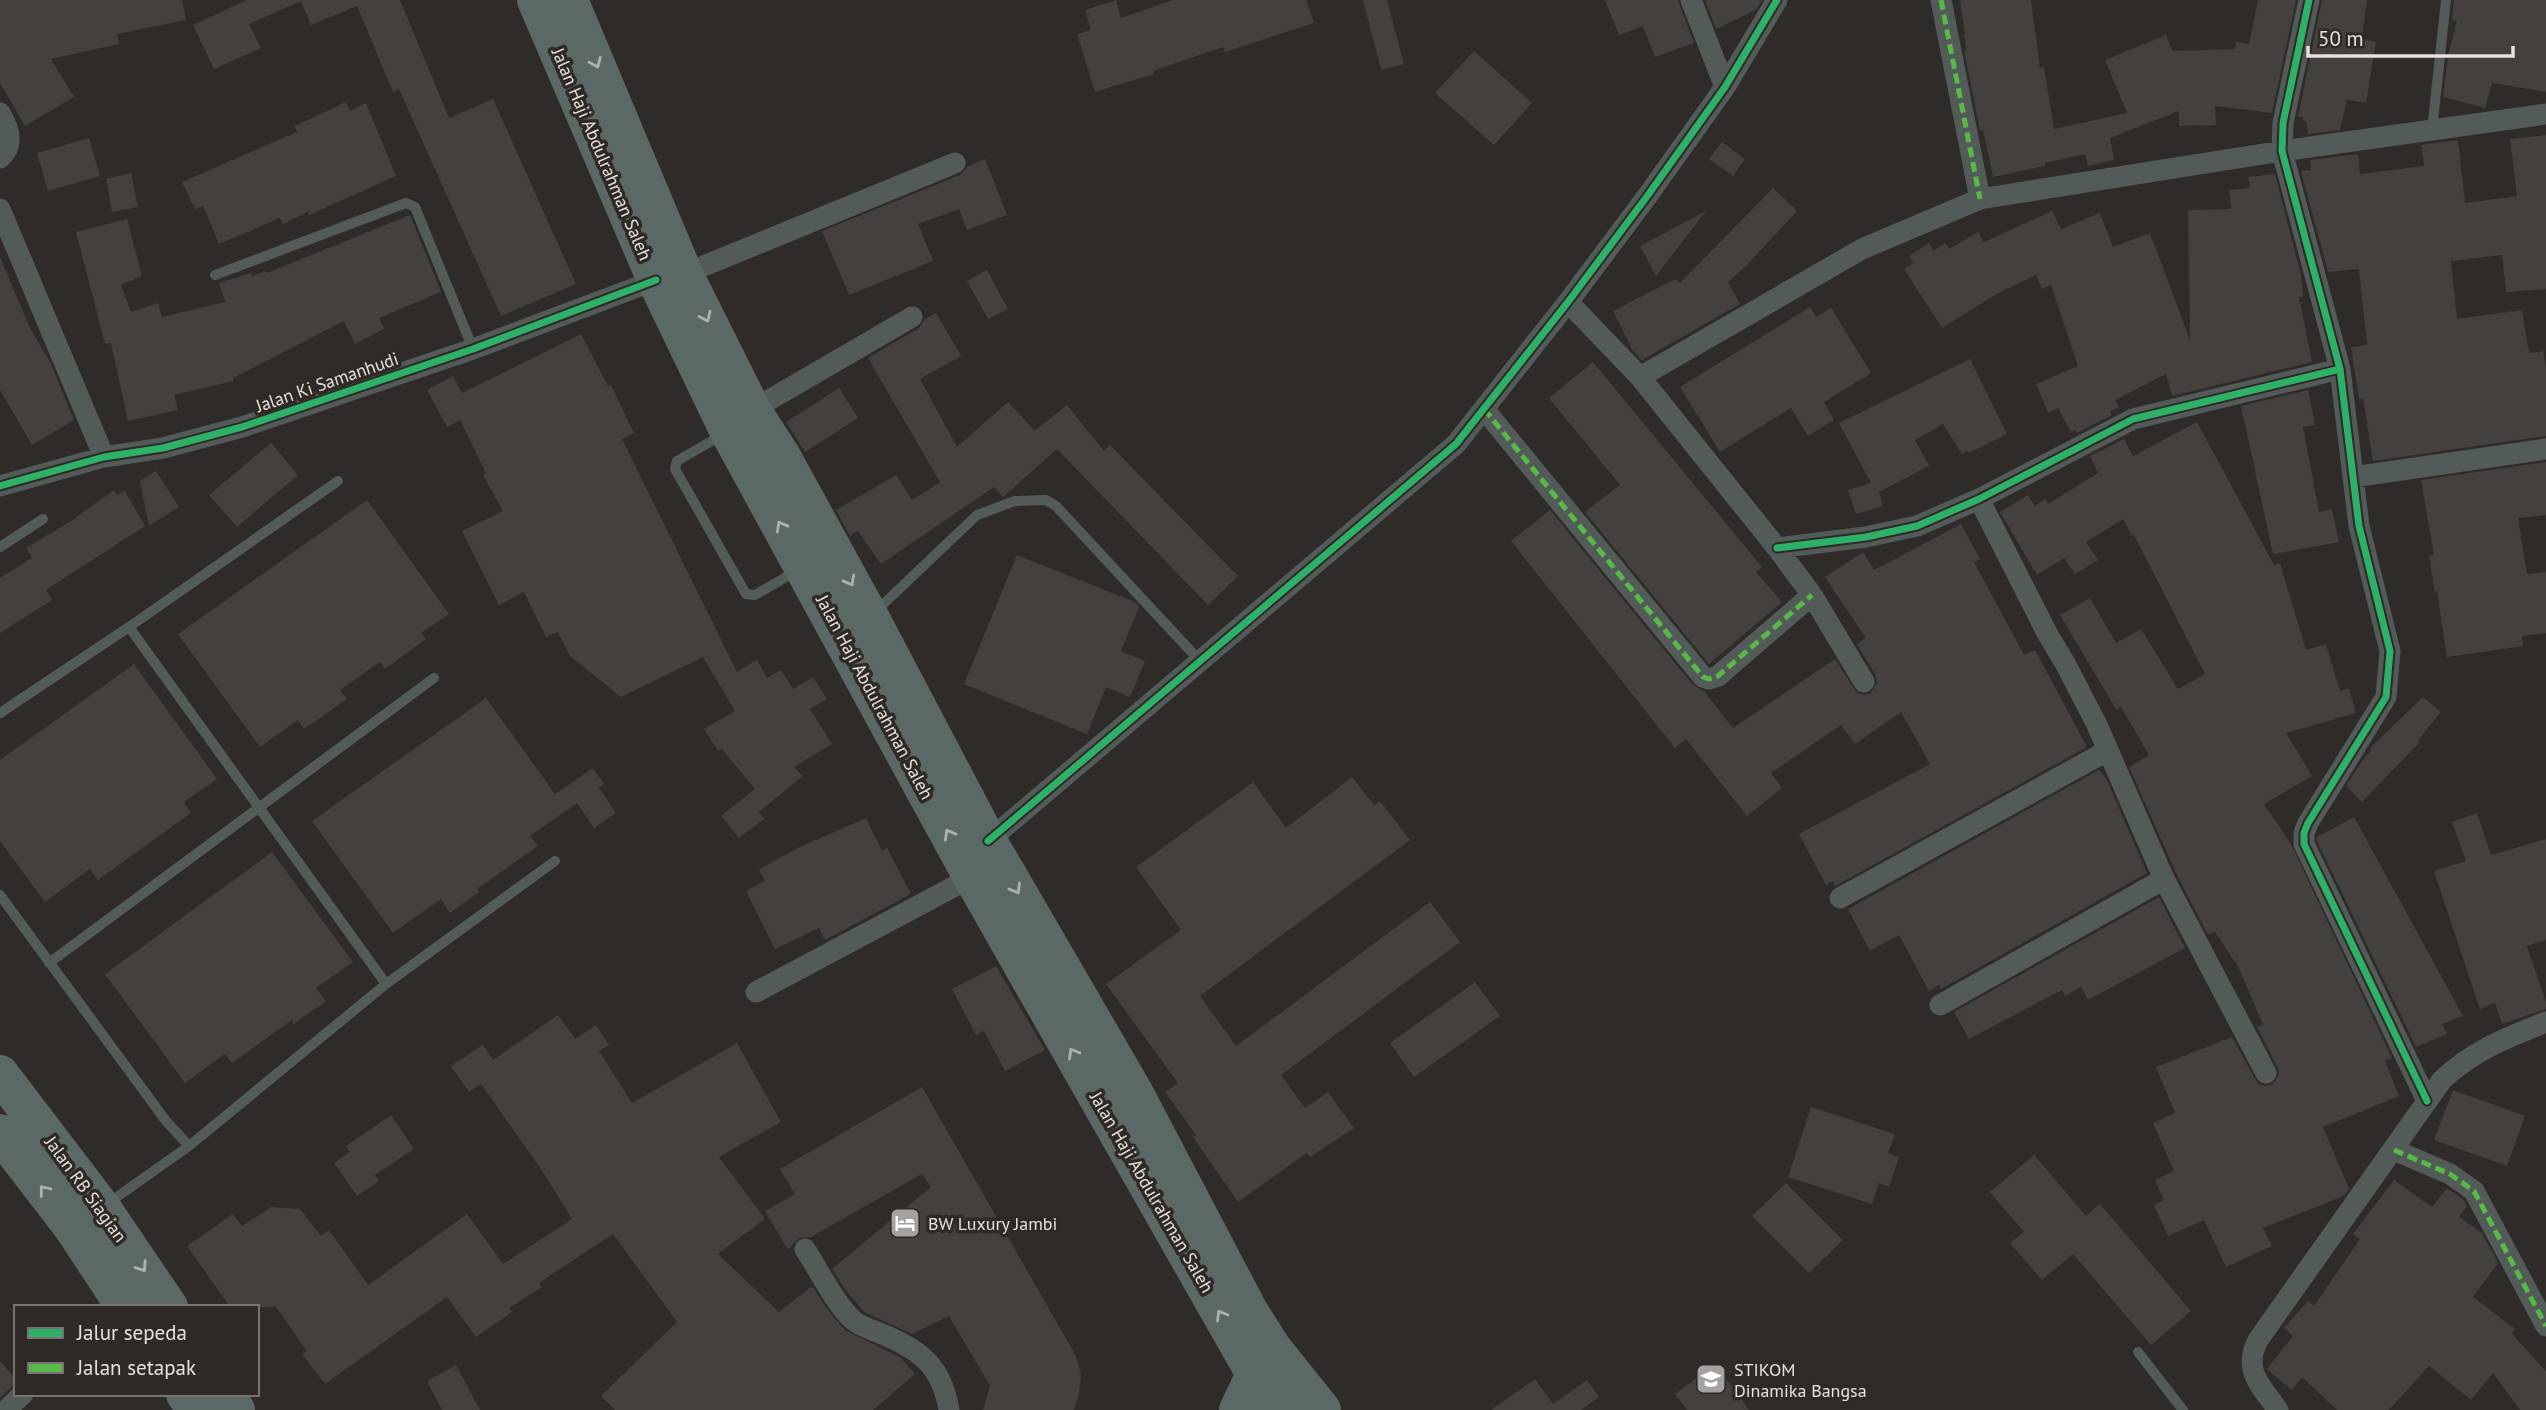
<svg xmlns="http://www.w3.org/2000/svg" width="2546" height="1410" font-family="'PT Sans',sans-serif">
  <rect width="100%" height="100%" fill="#2e2b29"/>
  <!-- building -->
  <path fill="#43403e" d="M0,0H182L186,20L117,34L119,44L51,59L74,97L25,126L0,83Z
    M247,0H400L449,118L493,99L576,284L501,316L399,89L393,92L357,6L311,25L301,1L249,24L261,48L214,69L193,25Z
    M1116,0L1121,18L1173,0H1306L1314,23L1225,52L1223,47L1153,71L1154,74L1095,92L1077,34L1091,30L1085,10Z
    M1363,0H1387L1404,64L1381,70Z
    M1605,0H1678L1694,43L1655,57L1643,26L1619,35Z
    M1705,0H1762L1756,10L1716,29Z
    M1960,0H2031L2040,68L2044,67L2054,129L2127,113L2105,60L2166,35L2172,51L2235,49L2236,42L2249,44L2258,0H2296L2272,113L2215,106L2216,125L2179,126V111L2110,138L2114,160L2088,166L2085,154L2045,163V166L1993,177L1983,130L1980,131L1964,50H1966L1964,34L1965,33Z
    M2322,0H2367L2362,39L2376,42L2366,103L2347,100L2340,130L2308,134L2306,121L2302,120L2303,117H2298Z
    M2454,0H2546V92L2492,83L2485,108L2443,97L2448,56L2457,21L2452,20Z
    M1474,51L1532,103L1494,145L1435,93Z
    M346,102L350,111L366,103L396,176L309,215L308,212L283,224L280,218L219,244L203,206L195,209L182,182L297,132L295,126Z
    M2546,135V289L2506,292L2502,255L2451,261L2457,319L2522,310L2529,353L2543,351L2546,368V436L2373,461L2363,398L2359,399L2351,347L2367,345L2359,269L2328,272L2301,171L2311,170L2310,160L2358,154L2360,174L2424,166L2421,145L2458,140L2465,203L2517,196L2510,139Z
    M89,138L100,176L48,191L37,153Z
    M1722,142L1745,159L1733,176L1709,159Z
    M985,159L1007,215L967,230L959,209L918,224L933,261L849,295L822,231L960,175L968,166Z
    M131,173L138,207L112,212L106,179Z
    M2275,174L2301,275L2303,297H2299L2312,362L2172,396L2166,374L2115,400L2119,407L2110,412L2112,415L2077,433L2076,430L2071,432L2058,408L2048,413L2036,384L2078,366L2051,285L2042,289L2036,275L2000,292L1942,328L1904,269L1913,263L1909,256L1929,243L1933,251L1945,243L1949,249L1978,232L1984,242L2052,211L2061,229L2100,213L2113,247L2150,233L2190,340L2188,210L2231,209L2229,190L2250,188L2248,177Z
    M1773,188L1797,211L1746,266L1728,282L1740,304L1642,360L1633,351L1613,311L1675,279L1680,283Z
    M1706,211L1656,276L1640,246Z
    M410,215L441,292L379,318L384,329L355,344L344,321L233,378V381L174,395L178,410L128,421L111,343L105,344L76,232L127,219L142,276L121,285L131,312L158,303L162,317L225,302L219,283L251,273L252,276L266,271L267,273Z
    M0,257L30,328L51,364L74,420L32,445L0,390Z
    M987,270L1008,309L988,319L967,281Z
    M1810,307L1816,317L1831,308L1871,373L1824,402L1834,420L1808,436L1791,408L1720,452L1680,387Z
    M936,313L961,356L920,379L957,447L1008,402L1035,431L1067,405L1104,451L1110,445L1238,576L1208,605L1057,449L1003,497L994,487L881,564L858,531L850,536L836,510L896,475L912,500L940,482L868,358L919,328L925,319Z
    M581,334L608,386L611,385L634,433L622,439L737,672L757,660L767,678L781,670L793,689L813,677L827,699L810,709L832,744L794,767L803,776L759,812L764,819L739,838L721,816L755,789L722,749L718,751L704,729L735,711L703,657L621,697L570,656L558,632L546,637L524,592L499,605L462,531L503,511L483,475L486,473L460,420L447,427L427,390L453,376L462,393Z
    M1970,359L2007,434L1969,453L1968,451L1962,454L1943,424L1915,440L1929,466L1879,492L1883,506L1856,514L1848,490L1871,483L1839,423Z
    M1593,362L1762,567L1756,572L1782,602L1709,664L1585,512L1620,485L1549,398Z
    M839,388L858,418L805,452L786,422Z
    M2308,390L2315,425L2303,427L2319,512L2332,509L2339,542L2273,554L2241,406Z
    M2197,422L2274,565L2280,563L2306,650L2326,644L2340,691L2349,688L2356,713L2286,733L2312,776L2264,804L2291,844L2392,1058L2385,1061L2399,1096L2323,1127L2349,1189L2344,1196L2263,1228L2272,1246L2226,1267L2204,1220L2168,1236L2154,1205L2164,1200L2155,1180L2174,1171L2153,1123L2175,1113L2156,1067L2232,1037L2258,1084L2265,1086L2273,1084L2279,1074L2278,1068L2257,1027L2263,1025L2239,968L2215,932L2208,935L2176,873L2129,767L2149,755L2121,707L2116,709L2060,615L2090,598L2116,643L2141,629L2178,689L2205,674L2134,535L2132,536L2123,519L2086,542L2098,560L2075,574L2064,558L2037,575L2000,512L2028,495L2035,506L2045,499L2048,504L2098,473L2090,456L2124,439L2133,456Z
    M271,443L298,475L237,527L209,495Z
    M2546,462V515L2518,518L2527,574L2546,572V633L2522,636L2523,646L2447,657L2437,591L2435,592L2429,556L2434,555L2421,480Z
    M156,471L179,507L149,526L140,481Z
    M114,490L117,495L125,491L145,526L46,590L52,600L0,633V578L32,558L26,548L71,521Z
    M367,500L449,614L421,633L426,639L385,669L380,662L340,690L347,699L304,729L298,720L260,747L178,634Z
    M1550,510L1693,685L1704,691L1733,728L1835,659L1857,693L1865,695L1871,693L1877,682L1876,676L1857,644L1866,638L1825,577L1863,552L1874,570L1961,524L1980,559L1974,562L2024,655L2035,650L2087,747L1835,886L1833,881L1826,885L1799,834L1930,764L1901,712L1855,744L1841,725L1771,773L1782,788L1747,816L1686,739L1675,748L1511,541Z
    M1017,555L1135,602L1139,607L1121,651L1145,661L1130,697L1106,687L1087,734L964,684Z
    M134,664L217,779L184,802L191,813L98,880L90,869L45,902L0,841V760Z
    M2423,697L2441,712L2418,740L2420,742L2362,802L2346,786L2364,758L2371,751L2370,748Z
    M486,698L555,794L593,768L604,784L599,788L616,813L594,828L577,803L530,836L538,846L477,889L479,892L450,913L441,899L393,933L312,821Z
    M2099,770L2107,780L2147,873L1941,989L1939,985L1929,991L1899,935L1870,951L1848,909Z
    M1352,777L1374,805L1380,801L1410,840L1200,996L1236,1046L1430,902L1460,942L1281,1075L1305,1108L1328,1092L1354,1128L1310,1157L1307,1153L1238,1202L1193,1137L1196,1135L1165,1092L1178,1083L1106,984L1181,930L1136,867L1253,782L1286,828Z
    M2477,813L2491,855L2546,839V940L2527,946L2546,1002V1009L2502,1024L2495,1003L2480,1009L2434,871L2466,861L2452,822Z
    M2354,817L2463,1016L2442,1024L2447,1034L2416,1047L2317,841V837Z
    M866,818L882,851L887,848L911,894L825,940L819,928L775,949L746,891L765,881L759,869L800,847Z
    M272,852L353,962L316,988L326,1001L294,1024L292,1020L232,1063L225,1054L185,1083L105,974Z
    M2159,897L2185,948L2088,1000L2081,987L2065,996L2062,990L1969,1039L1954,1012Z
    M996,966L1045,1050L1005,1071L984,1031L976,1035L952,989Z
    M1475,982L1500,1016L1414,1077L1390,1043Z
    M558,1015L575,1039L596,1025L609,1045L599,1051L632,1103L737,1043L781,1122L719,1157L765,1219L718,1254L779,1312L812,1286L830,1313L845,1330L901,1358L915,1374L873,1410H615L601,1396L677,1322L613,1234L539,1283L542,1287L509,1308L512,1312L476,1337L447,1297L325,1384L302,1354L307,1351L276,1307H230L187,1246L233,1214L242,1226L271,1207L300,1209L321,1236L329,1230L368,1285L467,1214L503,1264L572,1219L543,1172L481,1084L469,1092L451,1066L483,1045L493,1060Z
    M922,1087L1076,1356L1081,1374L1079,1394L1074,1410H983L990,1386L949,1316L912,1334L864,1312L845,1289L832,1269L931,1187L922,1174L811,1237L799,1238L788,1250L765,1211L795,1194L780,1169Z
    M2453,1090L2525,1116L2507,1166L2434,1140Z
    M1811,1107L1895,1134L1888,1153L1899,1157L1889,1187L1879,1183L1872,1204L1788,1177Z
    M391,1115L414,1149L375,1175L379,1181L357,1196L334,1163L350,1152L346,1146Z
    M2034,1155L2086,1216L2100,1204L2191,1311L2151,1345L2073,1254L2042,1280L2010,1243L2024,1232L1990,1192Z
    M2394,1180L2432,1207L2447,1188L2464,1200L2467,1206L2459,1217L2482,1233L2498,1263L2473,1297L2515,1329L2512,1334L2546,1371V1410H2520L2493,1373L2471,1400L2429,1366L2389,1410H2337L2302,1377L2292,1390L2267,1369L2293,1336L2284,1328L2308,1301L2314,1306L2360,1239L2353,1234Z
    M1786,1183L1843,1240L1809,1273L1752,1216Z
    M0,1361L16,1379V1383L0,1398Z
    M1715,1364L1749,1410H1687L1675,1394Z
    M456,1365L480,1410H442L427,1381Z
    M1535,1379L1553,1404L1587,1380L1599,1397L1581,1410H1491Z"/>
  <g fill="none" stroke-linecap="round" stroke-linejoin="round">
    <!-- lane -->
    <path stroke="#535b59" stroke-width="10" d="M2432,130L2446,0
      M215,275L406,203L415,207L473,349
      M722,435L677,461L675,469L746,594L755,595L798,570
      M0,547L43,519
      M875,612L977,515L1015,501L1046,500L1056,506L1199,660
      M129,627L338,481
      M0,713L129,627L386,984
      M0,895L166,1121L189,1146
      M49,963L434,678
      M107,1204L189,1146L386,984L555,861
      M2138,1352L2183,1410"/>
    <!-- street -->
    <path stroke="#535b59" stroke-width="21" d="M1691,0L1725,87
      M1941,0L1980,199
      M2309,0L2283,123L2282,151L2340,369L2359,526L2390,651L2386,697L2308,823L2304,833V844L2427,1101
      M0,113C9,128 15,145 0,158
      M0,209L104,457
      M684,274L955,163
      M1568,302L1640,377L1777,548L1812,595L1864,682
      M1640,377L1862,249L1980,199L2282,151L2546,114
      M1484,409L1703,677L1709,679L1718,676L1812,595
      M752,410L912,317
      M2353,477L2546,449
      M0,486L104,457L163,448L242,427L473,349L656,280
      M1979,499L2047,633L2066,665L2097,725L2164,879L2266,1073
      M1777,548L1866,537L1917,526L1979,499L2133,419L2340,369
      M988,841L1456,444L1568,302L1648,195L1725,87L1777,0
      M1840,898L2107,751
      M756,992L972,877
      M1940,1005L2164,879
      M2394,1150L2450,1174L2474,1191L2546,1326
      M805,1249C818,1269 836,1305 853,1320C861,1327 873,1330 882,1334C921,1350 942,1367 949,1410
      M6,1410L23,1394
      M2278,1410C2261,1386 2242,1370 2258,1340L2442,1080C2472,1051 2508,1037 2546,1022"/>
    <!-- highway -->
    <path stroke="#5a6966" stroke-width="38" d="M536,0L656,280L729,432L972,877L1255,1374L1282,1410
      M569,0L684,274L752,410L781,455L870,617L988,841L1134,1092L1249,1311L1273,1349L1322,1410
      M0,1074L102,1208L169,1307
      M0,1133L73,1228L125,1307
      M185,1394L196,1410
      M226,1394L236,1410
      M1238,1410L1255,1374L1268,1357"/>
    <!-- quiet -->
    <path stroke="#58b947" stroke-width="5" stroke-dasharray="10 5" stroke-linecap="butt" d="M1941,0L1980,199
      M1484,409L1703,677L1709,679L1718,676L1812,595
      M2394,1150L2450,1174L2474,1191L2546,1326"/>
    <!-- cycleway casing -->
    <g stroke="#302a27" stroke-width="11">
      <path id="cycleway" d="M2309,0L2283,123L2282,151L2340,369L2359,526L2390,651L2386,697L2308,823L2304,833V844L2427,1101
        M0,486L104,457L163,448L242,427L473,349L656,280
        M1777,548L1866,537L1917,526L1979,499L2133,419L2340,369
        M988,841L1456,444L1568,302L1648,195L1725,87L1777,0"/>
    </g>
    <!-- cycleway -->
    <use href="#cycleway" stroke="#2db169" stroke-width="7"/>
  </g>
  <!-- one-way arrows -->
  <defs><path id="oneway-chevron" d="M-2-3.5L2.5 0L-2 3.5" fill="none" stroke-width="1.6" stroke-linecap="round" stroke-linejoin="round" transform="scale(1.75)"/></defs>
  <g stroke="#adb1ae">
    <use href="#oneway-chevron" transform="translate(596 63) rotate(67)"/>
    <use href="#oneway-chevron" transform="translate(706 317) rotate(64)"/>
    <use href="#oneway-chevron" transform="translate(781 526) rotate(-119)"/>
    <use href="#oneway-chevron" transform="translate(850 581) rotate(61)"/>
    <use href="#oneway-chevron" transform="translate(949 834) rotate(-119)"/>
    <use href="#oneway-chevron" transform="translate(1016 889) rotate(60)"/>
    <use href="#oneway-chevron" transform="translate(1073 1053) rotate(-120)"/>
    <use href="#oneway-chevron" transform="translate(44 1190) rotate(-128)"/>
    <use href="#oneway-chevron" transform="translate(142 1267) rotate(56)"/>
    <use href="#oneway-chevron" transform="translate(1221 1315) rotate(-120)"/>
  </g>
  <!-- icons -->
  <defs>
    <g id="hotel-square" transform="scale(1.575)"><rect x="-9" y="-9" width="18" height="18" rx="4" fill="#a5a19f" stroke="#302a27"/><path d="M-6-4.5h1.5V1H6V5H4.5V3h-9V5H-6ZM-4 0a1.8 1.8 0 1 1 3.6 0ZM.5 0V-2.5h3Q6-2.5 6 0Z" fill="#fff"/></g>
    <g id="university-square" transform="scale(1.575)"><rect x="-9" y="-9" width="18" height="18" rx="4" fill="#a5a19f" stroke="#302a27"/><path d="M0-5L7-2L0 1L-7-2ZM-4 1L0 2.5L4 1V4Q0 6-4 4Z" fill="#fff"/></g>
  </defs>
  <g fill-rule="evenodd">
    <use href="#hotel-square" x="905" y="1223"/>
    <use href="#university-square" x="1711" y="1379"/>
  </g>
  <g text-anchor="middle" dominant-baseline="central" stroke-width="7" stroke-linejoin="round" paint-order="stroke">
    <!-- street labels -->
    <g font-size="18" fill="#e5e1de" stroke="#302a27">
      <text transform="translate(602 154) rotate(67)">Jalan Haji Abdulrahman Saleh</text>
      <text transform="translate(327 382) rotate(-19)">Jalan Ki Samanhudi</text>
      <text transform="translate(875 697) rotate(62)">Jalan Haji Abdulrahman Saleh</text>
      <text transform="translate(86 1189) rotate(54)">Jalan RB Siagian</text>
      <text transform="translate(1152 1192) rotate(60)">Jalan Haji Abdulrahman Saleh</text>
    </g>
    <!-- poi labels -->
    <g font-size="18" fill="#e5e1de" stroke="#302a27" text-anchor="start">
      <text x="928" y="1223">BW Luxury Jambi</text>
      <text x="1734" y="1369">STIKOM<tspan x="1734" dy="21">Dinamika Bangsa</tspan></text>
    </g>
  </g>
  <!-- legend -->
  <rect x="14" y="1305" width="245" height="91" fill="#302a27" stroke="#787370" stroke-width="2"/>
  <rect x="28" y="1328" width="35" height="10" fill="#2db169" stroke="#787370" stroke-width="2"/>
  <text x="77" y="1340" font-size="21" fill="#e5e1de">Jalur sepeda</text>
  <rect x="28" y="1363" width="35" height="10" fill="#58b947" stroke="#787370" stroke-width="2"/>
  <text x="77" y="1375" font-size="21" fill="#e5e1de">Jalan setapak</text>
  <!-- scale -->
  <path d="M2308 46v10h205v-10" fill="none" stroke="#e5e1de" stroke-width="3.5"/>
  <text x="2318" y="46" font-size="21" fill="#e5e1de" stroke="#302a27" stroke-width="5" paint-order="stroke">50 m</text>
</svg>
